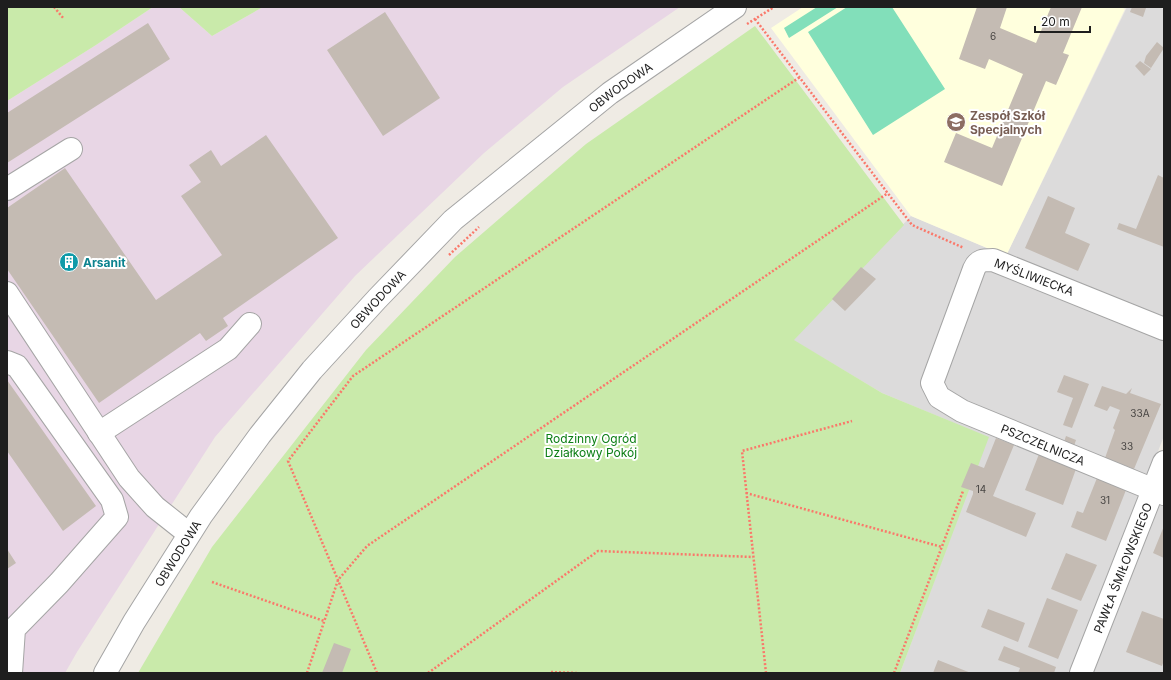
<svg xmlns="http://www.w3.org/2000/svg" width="1171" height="680" font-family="Inter,sans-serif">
  <rect width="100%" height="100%" fill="#efebe4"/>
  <!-- residential -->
  <path fill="#dcdbdb" d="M1127,7H1158L1164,9V436L1071,673H900L988,437L882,393L793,340L911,216L1006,256Z
    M1164,501V673H1087L1154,505Z"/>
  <!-- industrial -->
  <path fill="#e8d6e5" d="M153,7H179L212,36L263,7H680L563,87L484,153L355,276L215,437L77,652L65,673H7V101L96,45Z"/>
  <!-- education -->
  <path fill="#ffd" d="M803,7H1121L1125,9L1006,256L911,216L771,28Z"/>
  <!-- grass -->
  <path fill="#c9eaaa" d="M7,7H153L96,45L7,101Z
    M179,7H263L212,36Z
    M755,26L904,225L794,340L882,393L989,437L900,673H138L212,547L366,350L455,257L586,144Z"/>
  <!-- pitch -->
  <path fill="#82dfba" d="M817,7H838L789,38L784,28Z
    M847,7H892L945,89L873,135L808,32Z"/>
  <!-- building -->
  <path fill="#c4bbb3" d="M977,7H1007L1000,28L1036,43L1051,7H1082L1063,53L1069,55L1056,85L1046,81L1002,186L944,162L956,133L992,148L1023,74L989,59L985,69L959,59Z
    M1132,7L1146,8L1143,17L1130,12Z
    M385,12L440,98L383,136L327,50Z
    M148,23L170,59L7,163V113Z
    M1157,42L1164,48L1151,68L1144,63L1146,56Z
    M1140,61L1151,69L1144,76L1135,66Z
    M266,135L338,238L223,318L228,326L206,341L200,333L99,403L7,269V208L65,168L156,300L222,255L181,196L201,182L189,165L211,150L221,166Z
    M1158,175L1164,178V247L1117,229L1119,223L1136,229Z
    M1048,196L1075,208L1065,233L1090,244L1078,271L1025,248Z
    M861,267L876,279L845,311L832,299Z
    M1064,375L1089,384L1072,428L1063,425L1073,398L1057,392Z
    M7,380L96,506L63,531L7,451Z
    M1102,386L1126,394L1132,388L1130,393L1161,404L1134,469L1105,458L1115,430L1113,428L1120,410L1110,406L1107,411L1094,406Z
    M1066,436L1076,440L1073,449L1063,445Z
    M996,438L1014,445L993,496L1036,513L1026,537L966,512L973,494V491L961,487L971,463L984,468Z
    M1039,454L1076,469L1063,505L1025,490Z
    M1097,478L1126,490L1106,541L1071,527L1077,511L1083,513Z
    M1164,526V558L1153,553Z
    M7,549L16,563L7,569Z
    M1066,553L1097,565L1081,601L1051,589Z
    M1047,598L1078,610L1058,659L1028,647Z
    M988,609L1025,623L1018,642L981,627Z
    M1142,611L1164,619V660L1162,666L1126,652Z
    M334,643L351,649L342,673H322Z
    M1004,646L1056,667L1054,673H1018L1020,668L998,660Z
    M938,660L971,673H933Z"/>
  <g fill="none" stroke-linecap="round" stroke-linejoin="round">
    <!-- minor casing -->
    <g stroke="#a5a5a5" stroke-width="24">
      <g id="minor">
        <path d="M7,189L71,149"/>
        <path d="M7,293L129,478L155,507L189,534"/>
        <path id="s1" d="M1164,329L993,260C983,260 978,260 974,269L932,383L939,397L962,411L1164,494"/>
        <path d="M7,362L17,366L112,500L117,517L59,583L14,629L11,673"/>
        <path d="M99,433L228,349L250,324"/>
        <path id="s2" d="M105,673L134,622L201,516L260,435L312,370L377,299L453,220L610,93L735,7"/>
        <path id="s3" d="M1081,673L1164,462"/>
      </g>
    </g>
    <!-- path -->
    <path stroke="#fa786a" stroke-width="2.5" stroke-dasharray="2 2" stroke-linecap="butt" d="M54,7L64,19
      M755,19L912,225L964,248
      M747,24L774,7
      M449,255L479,227
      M746,493L942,547
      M212,582L324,621
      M551,672L578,673
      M307,673L338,580L367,546L888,193
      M377,673L288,461L353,376L800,77
      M428,673L598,551L753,557
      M766,673L742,451L852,421
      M894,673L963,491"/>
    <!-- minor -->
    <use href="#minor" stroke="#fff" stroke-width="22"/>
  </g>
  <!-- icons -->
  <defs>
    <g id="school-disc" transform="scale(1)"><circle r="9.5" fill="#8d6e63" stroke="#fff"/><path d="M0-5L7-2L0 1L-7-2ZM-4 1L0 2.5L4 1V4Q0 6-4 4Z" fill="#fff"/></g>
    <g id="building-disc" transform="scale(1)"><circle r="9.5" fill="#0f9aa8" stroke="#fff"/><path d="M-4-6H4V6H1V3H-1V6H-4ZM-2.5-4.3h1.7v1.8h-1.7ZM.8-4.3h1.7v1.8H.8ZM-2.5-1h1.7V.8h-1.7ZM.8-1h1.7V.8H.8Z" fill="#fff"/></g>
  </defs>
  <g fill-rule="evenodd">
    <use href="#school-disc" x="956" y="122"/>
    <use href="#building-disc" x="69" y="262"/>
  </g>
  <g text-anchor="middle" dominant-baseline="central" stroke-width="4" stroke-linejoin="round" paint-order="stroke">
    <!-- number labels -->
    <g font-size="10" fill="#484543">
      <text x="993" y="36">6</text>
      <text x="1140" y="413">33A</text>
      <text x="1127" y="446">33</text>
      <text x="981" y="489">14</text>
      <text x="1105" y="500">31</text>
    </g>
    <!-- street labels -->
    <g font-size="12" fill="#1e1e1e" stroke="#fff">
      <text stroke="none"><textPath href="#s2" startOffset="787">OBWODOWA</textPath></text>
      <text transform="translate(1034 277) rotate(21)">MYŚLIWIECKA</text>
      <text stroke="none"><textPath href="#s2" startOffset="464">OBWODOWA</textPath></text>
      <text stroke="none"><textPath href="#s1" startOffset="459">PSZCZELNICZA</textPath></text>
      <text stroke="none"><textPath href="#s2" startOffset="140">OBWODOWA</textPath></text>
      <text stroke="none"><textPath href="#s3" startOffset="113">PAWŁA ŚMIŁOWSKIEGO</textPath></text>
    </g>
    <!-- education labels -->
    <g font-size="12" font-weight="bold" fill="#785e54" stroke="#fff" text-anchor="start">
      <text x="970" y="115">Zespół Szkół<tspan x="970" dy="14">Specjalnych</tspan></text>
    </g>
    <!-- culture labels -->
    <g font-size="12" font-weight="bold" fill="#0d838f" stroke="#fff" text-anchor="start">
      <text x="83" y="262">Arsanit</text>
    </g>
    <!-- park labels -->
    <g font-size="12" fill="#0b7e14" stroke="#fff">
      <text x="591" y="438">Rodzinny Ogród<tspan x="591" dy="14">Działkowy Pokój</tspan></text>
    </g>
  </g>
  <!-- border -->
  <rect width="1171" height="680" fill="none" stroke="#1e1e1e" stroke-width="16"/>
  <!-- scale -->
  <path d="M1035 26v6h55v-6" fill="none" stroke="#1e1e1e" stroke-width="2"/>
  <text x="1041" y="26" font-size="12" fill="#1e1e1e" stroke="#ffffff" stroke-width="3" paint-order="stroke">20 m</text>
</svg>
